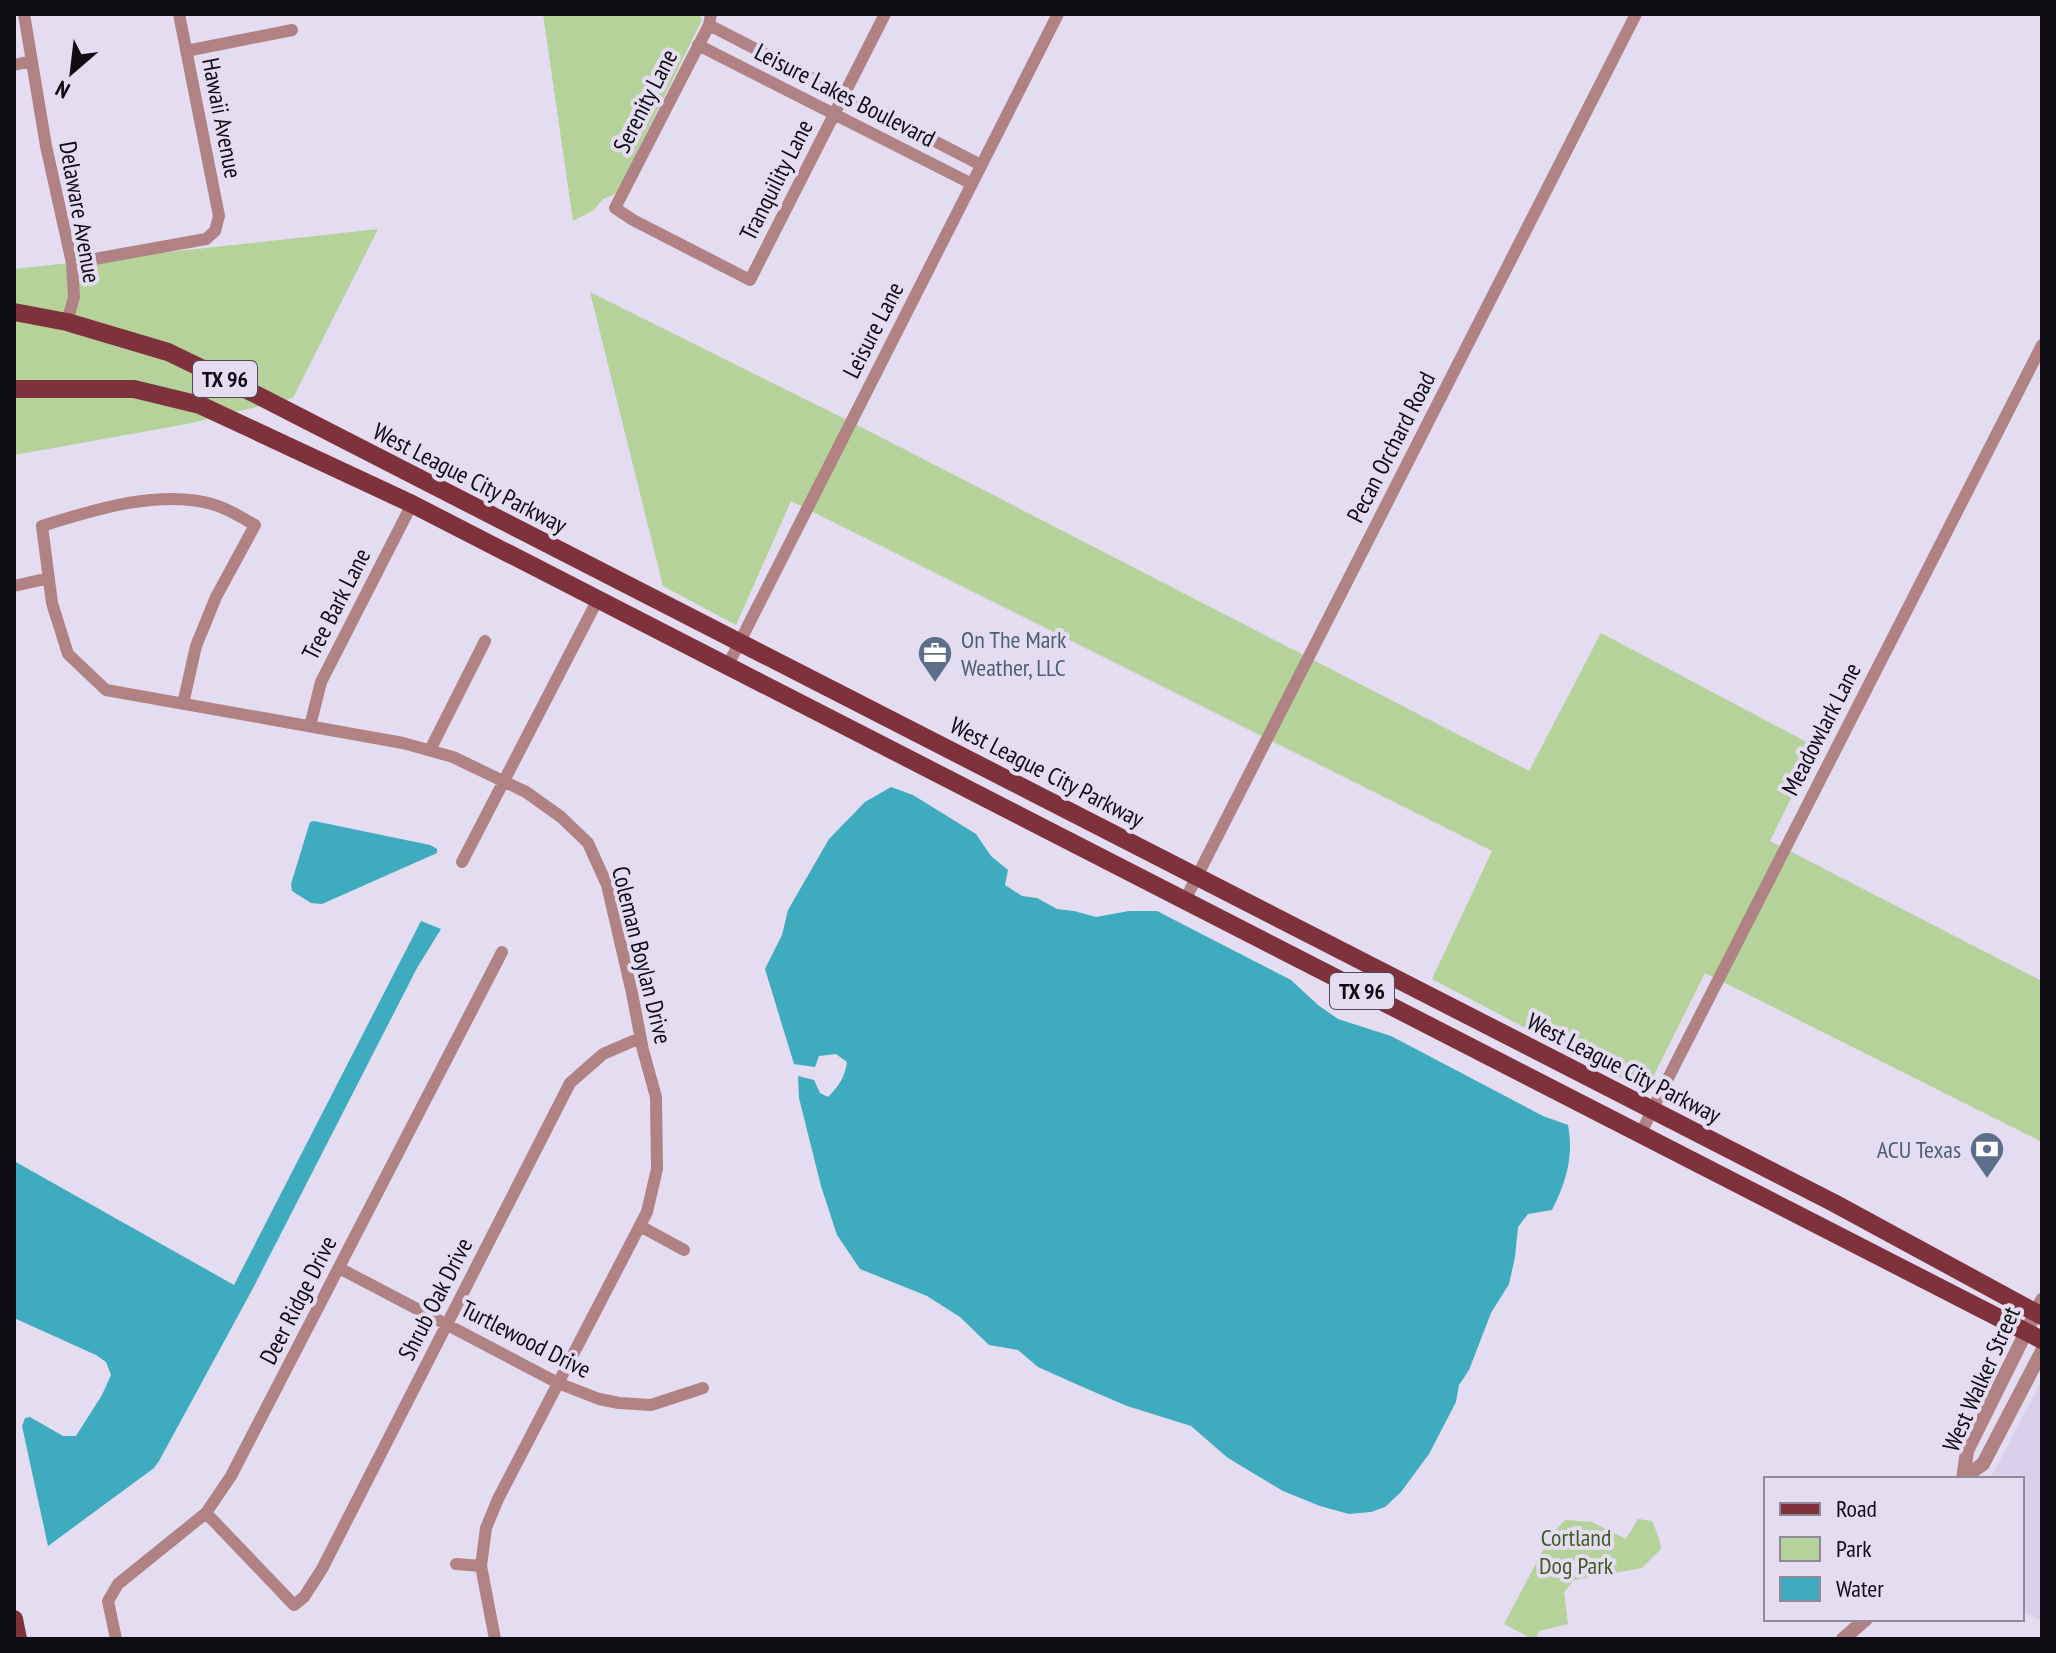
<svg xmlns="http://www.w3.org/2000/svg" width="2056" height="1653" font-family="'PT Sans Narrow',sans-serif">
  <rect width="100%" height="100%" fill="#e4dcf1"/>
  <!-- built -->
  <path fill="#dad0ec" d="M2042,1380V1622L2022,1611V1479H1990Z"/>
  <!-- green -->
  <path fill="#b4d299" d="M543,14H699L702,20L619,188L615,194L603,199L594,210L573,221Z
    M378,229L293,398L187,424L14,455V269Z
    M590,292L859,426L1529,771L1601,633L1816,747L1770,841L2042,981V1142L1705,973L1646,1091L1432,979L1492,851L791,501L736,625L663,586Z
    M1638,1519L1652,1521L1659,1538L1661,1549L1642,1568L1574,1580L1564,1592L1568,1624L1539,1631L1536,1639H1532L1504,1624L1550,1537L1565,1520L1592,1522L1626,1539Z"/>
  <!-- water -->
  <path fill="#3eabbe" d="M891,787L913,795L976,834L991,856L1008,870L1005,885L1022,896L1037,898L1057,909L1074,911L1096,917L1129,911H1157L1291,980L1318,1005L1338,1019L1391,1036L1543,1116L1568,1125C1574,1157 1566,1182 1552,1210L1528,1214L1518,1227L1515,1257L1509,1284L1491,1313L1469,1370L1459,1385L1456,1402L1429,1454L1401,1492L1385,1507L1371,1512L1349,1514L1320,1506L1283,1491L1228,1458L1191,1426L1127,1406L1085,1388L1038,1367L1018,1350L989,1345L960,1317L927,1296L860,1269L837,1235L821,1186L799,1098L798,1076L814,1080L820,1093L828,1097C839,1086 845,1077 847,1062L836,1054L819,1056L815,1067L794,1064L765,969L782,935L788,910L829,839L865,802Z
    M314,821L430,845L437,849V853L322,904L311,903L292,891L291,884L310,822Z
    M421,921L441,929L417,968L251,1292L159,1461L154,1468L48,1546L22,1426L25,1418L30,1417L63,1436H76L102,1395L111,1375L106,1362L96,1355L14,1318V1161L234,1285Z"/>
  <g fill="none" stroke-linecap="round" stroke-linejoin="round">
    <!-- minor -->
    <path stroke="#b08284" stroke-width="12" d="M24,14L46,146L72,263L74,297L67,322
      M711,14L709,25L615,208L633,220L750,280L885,14
      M709,25L981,165
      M698,45L972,184
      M186,51L292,30
      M14,65L31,61
      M72,263L206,239L215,231L219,216L179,14
      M14,586L49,578
      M727,667L1058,14
      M183,704L196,646L216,597L255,525C242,518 229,509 215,505C162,488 93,510 42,526L52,603L68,654L106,690L403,743L453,757L526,792L561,817L588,843L607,885L632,993L643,1050L656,1097L657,1169L647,1212L498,1499L486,1528L481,1566L495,1639
      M310,726L321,682L412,504
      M430,750L485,641
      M462,862L597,601
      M1185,900L1636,14
      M1641,1133L1659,1096L2042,345
      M640,1226L684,1250
      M339,1268L558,1383L599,1399L619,1403L651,1405L703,1388
      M206,1513L294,1605L304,1597L322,1569L570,1083L603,1054L640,1038
      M456,1564L481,1566
      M116,1639L108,1601L118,1584L206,1513L231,1476L502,952"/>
    <!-- tertiary -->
    <path stroke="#b08284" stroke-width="14" d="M1963,1478L1983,1464L2042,1351
      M1963,1479L1967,1451L2042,1300
      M1843,1639L1866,1619"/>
    <!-- primary -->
    <path stroke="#7f323b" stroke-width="18" d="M14,312L67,322L168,352L257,395L1834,1203L2042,1316
      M14,389H134L200,405L412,504L2042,1340
      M14,1619L18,1639"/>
  </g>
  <!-- icons -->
  <defs>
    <g id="office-pin" transform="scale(1.8)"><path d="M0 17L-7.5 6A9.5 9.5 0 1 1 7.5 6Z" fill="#5c6f8a" stroke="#e4dcf1"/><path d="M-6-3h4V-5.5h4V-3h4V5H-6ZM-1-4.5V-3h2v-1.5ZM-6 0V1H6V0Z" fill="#fff"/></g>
    <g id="bank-pin" transform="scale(1.8)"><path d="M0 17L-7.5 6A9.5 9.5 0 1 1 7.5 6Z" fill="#5c6f8a" stroke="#e4dcf1"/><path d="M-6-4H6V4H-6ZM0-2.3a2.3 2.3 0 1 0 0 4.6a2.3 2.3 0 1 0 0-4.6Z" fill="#fff"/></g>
  </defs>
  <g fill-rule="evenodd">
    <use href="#office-pin" x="935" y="653"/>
    <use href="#bank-pin" x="1987" y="1149"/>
  </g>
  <g text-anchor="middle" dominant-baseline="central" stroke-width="8" stroke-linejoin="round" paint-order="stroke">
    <!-- shield labels -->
    <g fill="#e4dcf1" stroke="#4f4a56" stroke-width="2">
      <rect x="193" y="361" width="64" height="36" rx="6"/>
      <rect x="1330" y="973" width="64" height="36" rx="6"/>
    </g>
    <g font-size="22" font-weight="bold" fill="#0f0c13">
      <text x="225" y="379">TX 96</text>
      <text x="1362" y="991">TX 96</text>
    </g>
    <!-- street labels -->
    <g font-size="24" fill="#0f0c13" stroke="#e4dcf1">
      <text transform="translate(845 95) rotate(27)">Leisure Lakes Boulevard</text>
      <text transform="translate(645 101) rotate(-63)">Serenity Lane</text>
      <text transform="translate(222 118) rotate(79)">Hawaii Avenue</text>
      <text transform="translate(776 180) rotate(-63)">Tranquility Lane</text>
      <text transform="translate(80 212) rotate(80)">Delaware Avenue</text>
      <text transform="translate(873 330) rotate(-63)">Leisure Lane</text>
      <text transform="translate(1391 447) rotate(-63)">Pecan Orchard Road</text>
      <text transform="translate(470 478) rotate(27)">West League City Parkway</text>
      <text transform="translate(336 604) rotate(-63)">Tree Bark Lane</text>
      <text transform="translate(1821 729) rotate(-63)">Meadowlark Lane</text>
      <text transform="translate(1047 772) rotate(27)">West League City Parkway</text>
      <text transform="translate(642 955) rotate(76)">Coleman Boylan Drive</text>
      <text transform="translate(1624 1068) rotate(27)">West League City Parkway</text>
      <text transform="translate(435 1299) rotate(-63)">Shrub Oak Drive</text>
      <text transform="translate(298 1300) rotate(-63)">Deer Ridge Drive</text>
      <text transform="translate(526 1339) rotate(27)">Turtlewood Drive</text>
      <text transform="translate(1981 1379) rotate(-66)">West Walker Street</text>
    </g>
    <!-- service labels -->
    <g font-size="24" fill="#4e5e75" stroke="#e4dcf1" text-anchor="start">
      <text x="961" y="639">On The Mark<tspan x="961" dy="28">Weather, LLC</tspan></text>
      <text x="1961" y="1149" text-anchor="end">ACU Texas</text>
    </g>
    <!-- park labels -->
    <g font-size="24" fill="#3f5c20" stroke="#e4dcf1">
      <text x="1576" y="1537">Cortland<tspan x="1576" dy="28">Dog Park</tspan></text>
    </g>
  </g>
  <!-- border -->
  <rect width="2056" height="1653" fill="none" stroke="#0f0c13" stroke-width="32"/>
  <!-- legend -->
  <rect x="1764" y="1477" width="260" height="144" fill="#e4dcf1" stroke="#8f8998" stroke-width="2"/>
  <rect x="1780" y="1503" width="40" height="12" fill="#7f323b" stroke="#8f8998" stroke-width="2"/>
  <text x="1836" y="1517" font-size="24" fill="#0f0c13">Road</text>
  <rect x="1780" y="1537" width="40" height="24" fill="#b4d299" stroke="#8f8998" stroke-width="2"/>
  <text x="1836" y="1557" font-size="24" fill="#0f0c13">Park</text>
  <rect x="1780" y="1577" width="40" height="24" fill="#3eabbe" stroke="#8f8998" stroke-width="2"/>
  <text x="1836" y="1597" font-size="24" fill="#0f0c13">Water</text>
  <!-- north arrow -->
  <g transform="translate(72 72) rotate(208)" stroke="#e4dcf1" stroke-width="6" paint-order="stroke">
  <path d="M0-6L14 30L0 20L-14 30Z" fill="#0f0c13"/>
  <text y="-12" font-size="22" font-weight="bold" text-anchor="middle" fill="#0f0c13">N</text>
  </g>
</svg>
